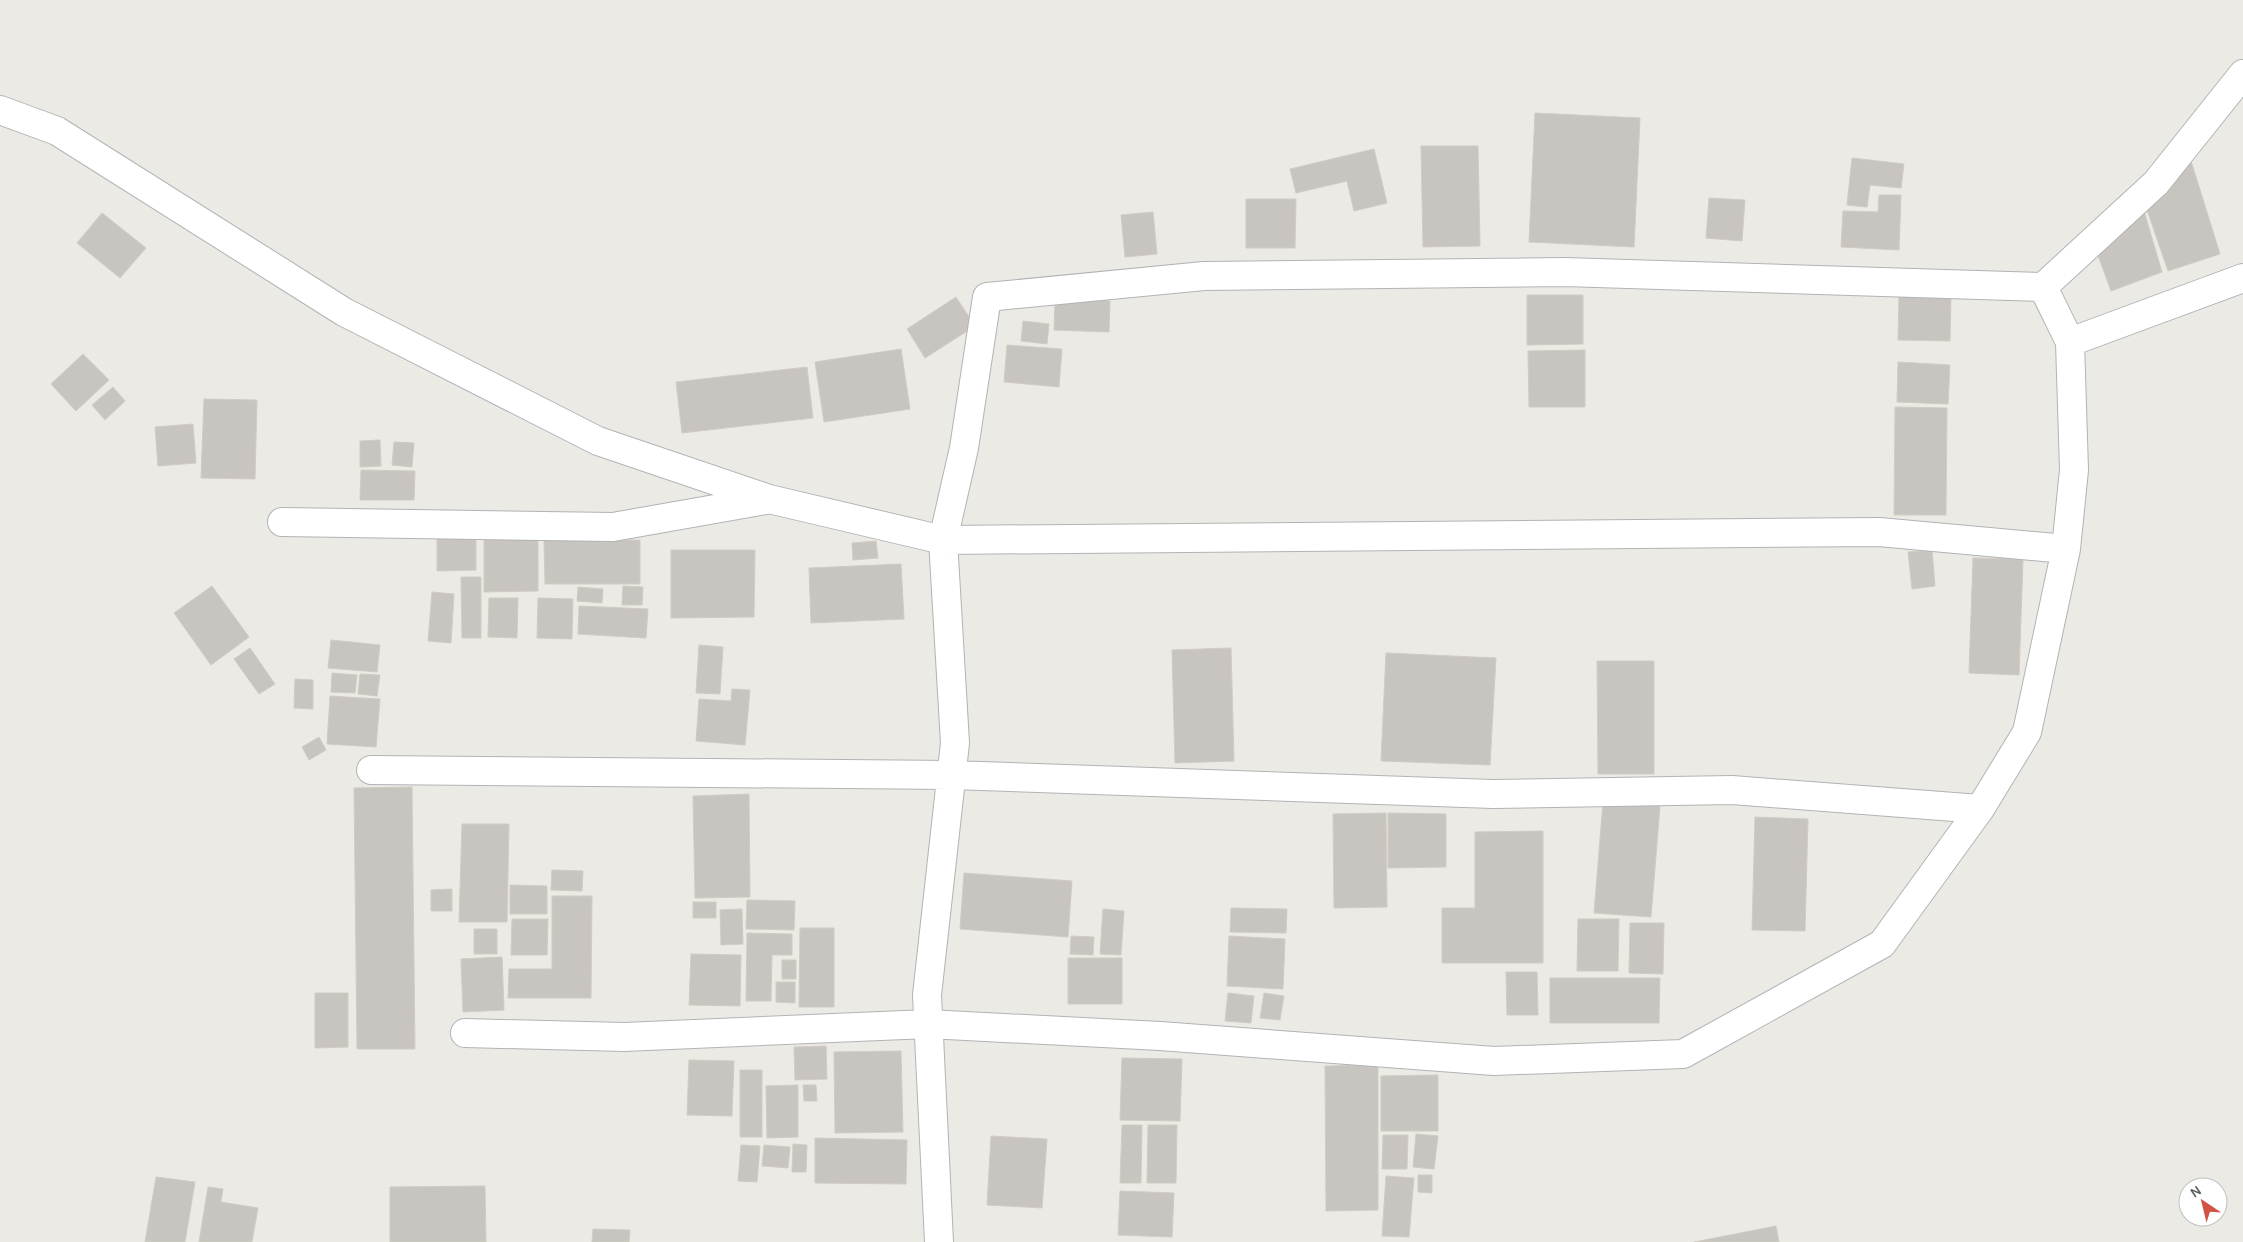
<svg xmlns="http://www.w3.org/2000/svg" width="2243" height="1242" font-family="Karla,sans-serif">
  <rect width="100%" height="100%" fill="#eceae4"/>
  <!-- building -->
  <path fill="#c8c5c0" stroke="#d0ccc3" d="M1535,113L1640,118L1634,247L1529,242Z
    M1421,146H1478L1480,246L1423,247Z
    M1374,149L1387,203L1354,211L1347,181L1296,193L1290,169Z
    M1852,158L1904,164L1901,188L1870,185L1867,207L1847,205Z
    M2191,161L2220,254L2168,271L2145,204Z
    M1879,195H1901L1899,250L1841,247L1843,211L1878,212Z
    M1709,198L1745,200L1742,241L1706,238Z
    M1246,199H1296L1295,248H1246Z
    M2144,211L2162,272L2111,291L2096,250Z
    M1153,212L1157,254L1125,257L1121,215Z
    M102,213L146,248L120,278L77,243Z
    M1527,295H1583V344L1527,345Z
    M956,297L975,326L925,358L907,329Z
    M1899,297H1951L1950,341L1898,340Z
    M1055,299L1110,301L1109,332L1054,330Z
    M1023,321L1049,324L1047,344L1021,341Z
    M1007,345L1062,349L1059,387L1004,382Z
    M901,349L910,409L824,422L815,362Z
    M1585,350V407H1529L1528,351Z
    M83,354L109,380L76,411L51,384Z
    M1898,362L1950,365L1948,404L1897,402Z
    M807,367L813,418L682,433L676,382Z
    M113,387L125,401L105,420L92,405Z
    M204,399L257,400L255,479L201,478Z
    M1895,407L1947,408L1946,515H1894Z
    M193,424L196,463L158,466L155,427Z
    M380,440L381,466L360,467V441Z
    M394,442L414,443L412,467L392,465Z
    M361,470L415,471L414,500H360Z
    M476,535V570L437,571V536Z
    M484,538H538V591L484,592Z
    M544,540H640V584H545Z
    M876,541L878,558L853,560L852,543Z
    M671,550H755L754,617L671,618Z
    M1932,550L1935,586L1912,589L1908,552Z
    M1973,558L2023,559L2019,675L1969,673Z
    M901,564L904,619L811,623L809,568Z
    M461,577H481V638H462Z
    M212,586L249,637L211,665L174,613Z
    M623,586L643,587L642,605H622Z
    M578,587L603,589L602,603L577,601Z
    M432,592L454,594L451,643L428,641Z
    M489,598H518L517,638L488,637Z
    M538,598L573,599L572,639L537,638Z
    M579,606L648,609L646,638L578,634Z
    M331,640L380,645L377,672L328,668Z
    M699,645L723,647L720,694L696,693Z
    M250,648L275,684L259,694L234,659Z
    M1231,648L1234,761L1175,763L1172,650Z
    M1386,653L1496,658L1490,765L1381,761Z
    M1597,661H1654V774H1598Z
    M332,673L357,675L355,693L331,692Z
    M360,674L380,675L377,696L358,694Z
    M295,679L313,680V709L294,708Z
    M732,689L750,690L745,745L696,741L699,699L731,701Z
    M330,696L380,699L376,747L327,744Z
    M319,737L326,750L309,760L302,747Z
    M412,787L415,1049H357L354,788Z
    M749,794L750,897L695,898L693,796Z
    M1603,802L1660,806L1651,917L1594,913Z
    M1386,813L1387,907L1334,908L1333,814Z
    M1388,813L1446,814V867L1388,868Z
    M1755,817L1808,819L1805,931L1752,930Z
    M462,824H509L507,922H459Z
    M1543,831V963H1442V908H1475V832Z
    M552,870L583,871L582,891L551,890Z
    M964,873L1072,881L1068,937L960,929Z
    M510,885L547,886V914H510Z
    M452,889V911H431V890Z
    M552,896H592L591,998H508L509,969H552Z
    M747,900L795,901L794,930L746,929Z
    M693,902H716V918H693Z
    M1231,908L1287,909L1286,933L1230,932Z
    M742,909L743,944L721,945L720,910Z
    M1103,909L1124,911L1121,955L1100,954Z
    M512,919H548L547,955H511Z
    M1578,919H1619L1618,971H1577Z
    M1630,923H1664L1663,974L1629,973Z
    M800,928H834V1007H799Z
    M474,929H497V954H474Z
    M747,933L792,934V955H772L771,1001H746Z
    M1071,936L1094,937L1093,955L1070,954Z
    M1229,936L1285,939L1283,989L1227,986Z
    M691,954L741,955L740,1006L689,1005Z
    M502,957L504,1010L463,1012L461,959Z
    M1068,958H1122V1004H1068Z
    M782,960H796V979H782Z
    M1506,972H1537L1538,1015H1507Z
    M1550,978H1660L1659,1023H1550Z
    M776,982H795V1003L776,1002Z
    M315,993H348V1047L315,1048Z
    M1228,993L1254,996L1251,1023L1225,1021Z
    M1264,993L1284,996L1280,1020L1260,1018Z
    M826,1046L827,1079L795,1080L794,1047Z
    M901,1051L903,1132L835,1133L834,1052Z
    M1122,1058L1182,1059L1180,1121L1120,1120Z
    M689,1060L734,1061L732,1116L687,1115Z
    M1378,1065V1210L1326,1211L1325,1066Z
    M740,1070H762V1137H740Z
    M1438,1075V1131H1381V1076Z
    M798,1085V1137L767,1138L766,1086Z
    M803,1085H816L817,1101H804Z
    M1122,1125H1142L1141,1183H1120Z
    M1148,1125H1177L1176,1183H1147Z
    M1416,1134L1438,1136L1434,1169L1413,1167Z
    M1383,1135H1408L1407,1169H1382Z
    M991,1136L1047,1139L1042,1208L987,1205Z
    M815,1138L907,1140L906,1184L815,1183Z
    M793,1144L807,1145L806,1172H792Z
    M741,1145L760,1146L757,1182L738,1181Z
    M764,1145L790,1147L788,1168L762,1166Z
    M1418,1175H1432V1193L1418,1192Z
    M1386,1176L1414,1178L1409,1237L1382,1236Z
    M156,1177L195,1182L185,1242H145Z
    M485,1186L486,1242H390V1187Z
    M208,1187L223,1189L221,1202L258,1208L252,1242H199Z
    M1120,1191L1174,1193L1172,1237L1118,1235Z
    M1776,1226L1779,1242H1694Z
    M593,1229L630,1230L629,1242H592Z"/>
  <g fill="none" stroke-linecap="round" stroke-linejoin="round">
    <!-- street casing -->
    <g stroke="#b1b3b7" stroke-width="30">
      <path id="street" d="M0,110L57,131L344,312L598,441L769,499L943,540L1879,532L2066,549
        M2070,342L2243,278
        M282,522L613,527L766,500
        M371,770L951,775L1493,794L1732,790L1980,809
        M465,1033L624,1037L928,1024L1160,1036L1494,1061L1683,1054L1882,944L1980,809L2027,732L2066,549L2074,470L2070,342L2043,287L2156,183L2243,74
        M939,1242L927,995L955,743L943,540L964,448L987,297L1204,276L1564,272L2043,287"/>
    </g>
    <!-- street -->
    <use href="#street" stroke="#fff" stroke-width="28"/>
  </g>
  <!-- north arrow -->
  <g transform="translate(2203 1202) rotate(325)"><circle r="24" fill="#ffffff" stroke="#bebfc0"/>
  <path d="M0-4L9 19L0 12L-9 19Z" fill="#d25244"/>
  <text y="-8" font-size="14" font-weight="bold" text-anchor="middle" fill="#5c5e62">N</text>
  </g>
</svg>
